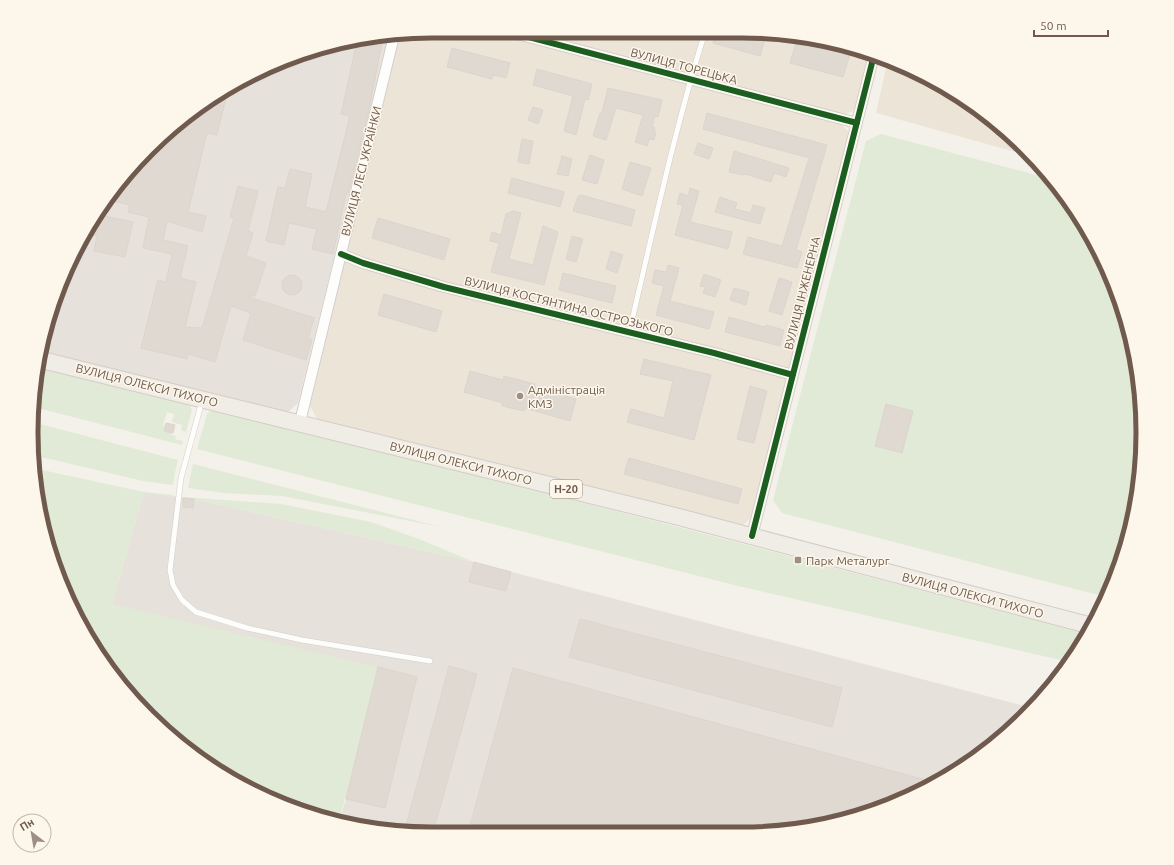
<svg xmlns="http://www.w3.org/2000/svg" width="1174" height="865" font-family="Ubuntu,sans-serif">
  <rect width="100%" height="100%" fill="#f4f1ea"/>
  <!-- residential -->
  <path fill="#ede4d8" d="M433,31H490L840,123L849,132L752,517L742,526L318,420L310,406L400,35Z
    M522,31L768,32L845,45L869,53L854,111L842,115Z
    M888,59L964,99L1006,131L1030,156L876,113Z"/>
  <!-- industrial -->
  <path fill="#e6e1db" d="M388,37L298,403L287,413L39,352L72,255L131,168L210,99L279,62L328,45Z
    M144,492L194,499L474,562L1032,708L986,751L895,803L794,831L406,833L339,822L346,799L112,604Z"/>
  <!-- green -->
  <path fill="#e1ead6" d="M881,134L1051,179L1060,188L1101,255L1129,328L1142,406L1140,485L1122,561L1106,597L782,513L773,500L866,141Z
    M37,366L188,402L192,410L186,432L181,430L182,425L172,422L174,414L167,412L163,425L165,426L164,431L172,433L171,435L176,436L175,439L183,441L182,445L34,407Z
    M214,408L674,526L1088,634L1069,662L738,586L197,449L207,414Z
    M32,422L178,460L174,477L173,485L143,481L33,455Z
    M193,464L441,527L282,496L224,493L188,488Z
    M33,468L144,492L173,495L172,497L144,492L112,604L378,667L339,822L328,820L255,792L168,735L114,677L61,586L34,485Z
    M183,497L281,504L371,522L419,539L474,562L194,499L183,498Z"/>
  <!-- building -->
  <path fill="#e0d9d2" stroke="#dcd4cd" d="M716,32H729L764,42L760,56L713,43Z
    M368,40L382,43L369,109L348,194H346L333,254L312,249L317,229L289,223L284,245L266,241L278,187L285,188L290,169L312,174L305,207L326,212L350,116L341,114L357,41Z
    M797,40L818,46L820,40L834,43L832,49L850,54L843,77L790,63Z
    M452,48L510,63L506,78L493,75L492,79L447,67Z
    M537,69L592,84L588,100L585,99L576,135L564,131L573,96L533,85Z
    M608,88L662,100L658,117L655,116L652,127L655,128L654,132H656L654,140L649,139L647,146L635,142L643,115L616,108L606,140L593,136L600,113H602Z
    M228,89L217,135L207,133L188,212L206,216L202,232L167,221L163,240L188,246L180,278L196,282L185,327L202,328L234,218L230,217L238,186L258,191L248,231L253,233L246,256L266,263L255,296H246L314,318L308,339L312,340L306,360L243,340L251,313L231,306L215,362L188,354L187,359L141,348L158,280L166,282L172,254L143,248L149,217L128,212L130,205L109,200L131,168L210,99Z
    M533,107L543,110L538,124L528,120Z
    M707,113L827,145L796,250L802,252L797,268L743,254L748,237L782,246L809,158L703,129Z
    M522,139L533,141L529,164L518,162Z
    M698,143L713,148L709,159L694,154Z
    M734,151L789,168L786,177L774,173L771,182L745,174L744,175L729,172Z
    M590,155L604,160L597,184L582,180Z
    M562,156L572,159L568,176L557,174Z
    M630,162L651,168L642,196L622,189Z
    M512,178L564,192L560,207L508,193Z
    M690,188L699,191L690,222L732,232L728,249L675,235L683,205L677,204L680,193L688,196Z
    M581,195L635,210L631,226L573,211L578,196Z
    M720,197L737,203L735,209L751,213L753,205L765,208L760,224L715,212Z
    M513,211L521,213L509,259L533,265L543,226L558,232L544,285L491,272L499,243L490,241L492,232L501,235L506,214Z
    M99,215L133,222L125,257L94,251L97,236L87,234Z
    M378,218L450,239L444,260L372,238Z
    M572,236L583,239L576,262L566,259Z
    M611,251L623,255L617,273L606,269Z
    M668,265L679,268L670,301L714,312L709,329L656,315L664,286L652,283L655,270L666,272Z
    M563,273L616,286L612,303L559,290Z
    M704,274L721,280L715,297L703,293L705,287L700,286Z
    M282 285a10 10 0 1 1 20 0a10 10 0 1 1-20 0Z
    M779,278L792,282L782,315L769,311Z
    M734,288L749,292L746,305L730,300Z
    M384,294L442,311L436,332L378,315Z
    M729,317L765,327L766,325L784,330L780,346L725,332Z
    M644,359L711,375L694,440L627,422L631,409L664,418L673,381L640,374Z
    M470,371L503,380L504,376L535,384L534,387L576,399L570,421L525,408L524,411L502,406L503,403L464,392Z
    M750,386L767,391L754,443L737,439Z
    M886,404L913,411L902,453L875,446Z
    M166,423L175,425L173,433L164,431Z
    M629,458L742,489L738,504L624,474Z
    M183,498L194,499L193,508L183,507Z
    M474,562L511,572L506,591L469,582Z
    M580,619L842,688L832,727L569,657Z
    M449,666L477,674L433,833H404Z
    M378,667L417,677L385,808L346,799Z
    M513,668L933,782L895,803L794,831L468,833Z"/>
  <g fill="none" stroke-linecap="round" stroke-linejoin="round">
    <!-- service casing -->
    <g stroke="#d3cec8" stroke-width="6">
      <path id="service" d="M629,333C653,232 674,131 705,32
        M202,401L181,478L170,570L173,585L182,600L196,612L247,628L302,640L430,661"/>
    </g>
    <!-- minor casing -->
    <g stroke="#d3cec8" stroke-width="12">
      <path id="minor" d="M506,31L857,123
        M341,254L363,263L444,287L714,353L793,375
        M300,422L394,36
        M752,536L874,55"/>
    </g>
    <!-- primary casing -->
    <g stroke="#d3ccc7" stroke-width="18">
      <path id="primary" d="M38,359L679,517L1092,626"/>
    </g>
    <!-- service -->
    <use href="#service" stroke="#fdfdfc" stroke-width="5"/>
    <!-- minor -->
    <use href="#minor" stroke="#fdfdfc" stroke-width="10"/>
    <!-- primary -->
    <use href="#primary" stroke="#f0ede6" stroke-width="16"/>
    <!-- cycleway casing -->
    <g stroke="#fdf6eb" stroke-width="8">
      <path id="cycleway" d="M506,31L857,123
        M341,254L363,263L444,287L714,353L793,375
        M752,536L874,55"/>
    </g>
    <!-- cycleway -->
    <use href="#cycleway" stroke="#1b5e20" stroke-width="6"/>
  </g>
  <!-- markers -->
  <g fill="#9e8f84" stroke="#fdf6eb" stroke-width="1.5">
    <circle cx="520" cy="396" r="4"/>
    <rect x="794" y="556" width="8" height="8" rx="2"/>
  </g>
  <g text-anchor="middle" dominant-baseline="central" stroke-width="3" stroke-linejoin="round" paint-order="stroke">
    <!-- shield labels -->
    <rect fill="#fdf6eb" stroke="#9a897c" stroke-width="1" x="550" y="480" width="32" height="18" rx="3"/>
    <g font-size="11" font-weight="bold" fill="#6f5a4d">
      <text x="566" y="489">Н-20</text>
    </g>
    <!-- street labels -->
    <g font-size="12" fill="#6f5a4d" stroke="#fdf6eb">
      <text transform="translate(684 66) rotate(15)">ВУЛИЦЯ ТОРЕЦЬКА</text>
      <text transform="translate(361 171) rotate(-76)">ВУЛИЦЯ ЛЕСІ УКРАЇНКИ</text>
      <text transform="translate(802 293) rotate(-76)">ВУЛИЦЯ ІНЖЕНЕРНА</text>
      <text transform="translate(569 306) rotate(14)">ВУЛИЦЯ КОСТЯНТИНА ОСТРОЗЬКОГО</text>
      <text transform="translate(147 385) rotate(14)">ВУЛИЦЯ ОЛЕКСИ ТИХОГО</text>
      <text transform="translate(461 463) rotate(14)">ВУЛИЦЯ ОЛЕКСИ ТИХОГО</text>
      <text transform="translate(973 595) rotate(15)">ВУЛИЦЯ ОЛЕКСИ ТИХОГО</text>
    </g>
    <!-- poi labels -->
    <g font-size="12" fill="#6f5a4d" stroke="#fdf6eb" text-anchor="start">
      <text x="528" y="389">Адміністрація<tspan x="528" dy="14">КМЗ</tspan></text>
      <text x="806" y="560">Парк Металург</text>
    </g>
  </g>
  <!-- crop -->
  <path d="M0 0H1174V865H0ZM432 38H742A394 394 0 0 1 1136 432V433A394 394 0 0 1 742 827H432A394 394 0 0 1 38 433V432A394 394 0 0 1 432 38Z" fill="#fdf6eb" fill-rule="evenodd"/>
  <path fill="none" stroke="#6f5a4d" stroke-width="5" d="M432 38H742A394 394 0 0 1 1136 432V433A394 394 0 0 1 742 827H432A394 394 0 0 1 38 433V432A394 394 0 0 1 432 38Z"/>
  <!-- north arrow -->
  <g transform="translate(32 833) rotate(329)"><circle r="19" fill="#fdf6eb" stroke="#c4b8ac"/>
  <path d="M0-3L7 15L0 10L-7 15Z" fill="#9e8f84"/>
  <text y="-6" font-size="11" font-weight="bold" text-anchor="middle" fill="#6f5a4d">Пн</text>
  </g>
  <!-- scale -->
  <path d="M1034 30v6h74v-6" fill="none" stroke="#6f5a4d" stroke-width="2"/>
  <text x="1040" y="30" font-size="12" fill="#6f5a4d" stroke="#fdf6eb" stroke-width="3" paint-order="stroke">50 m</text>
</svg>
